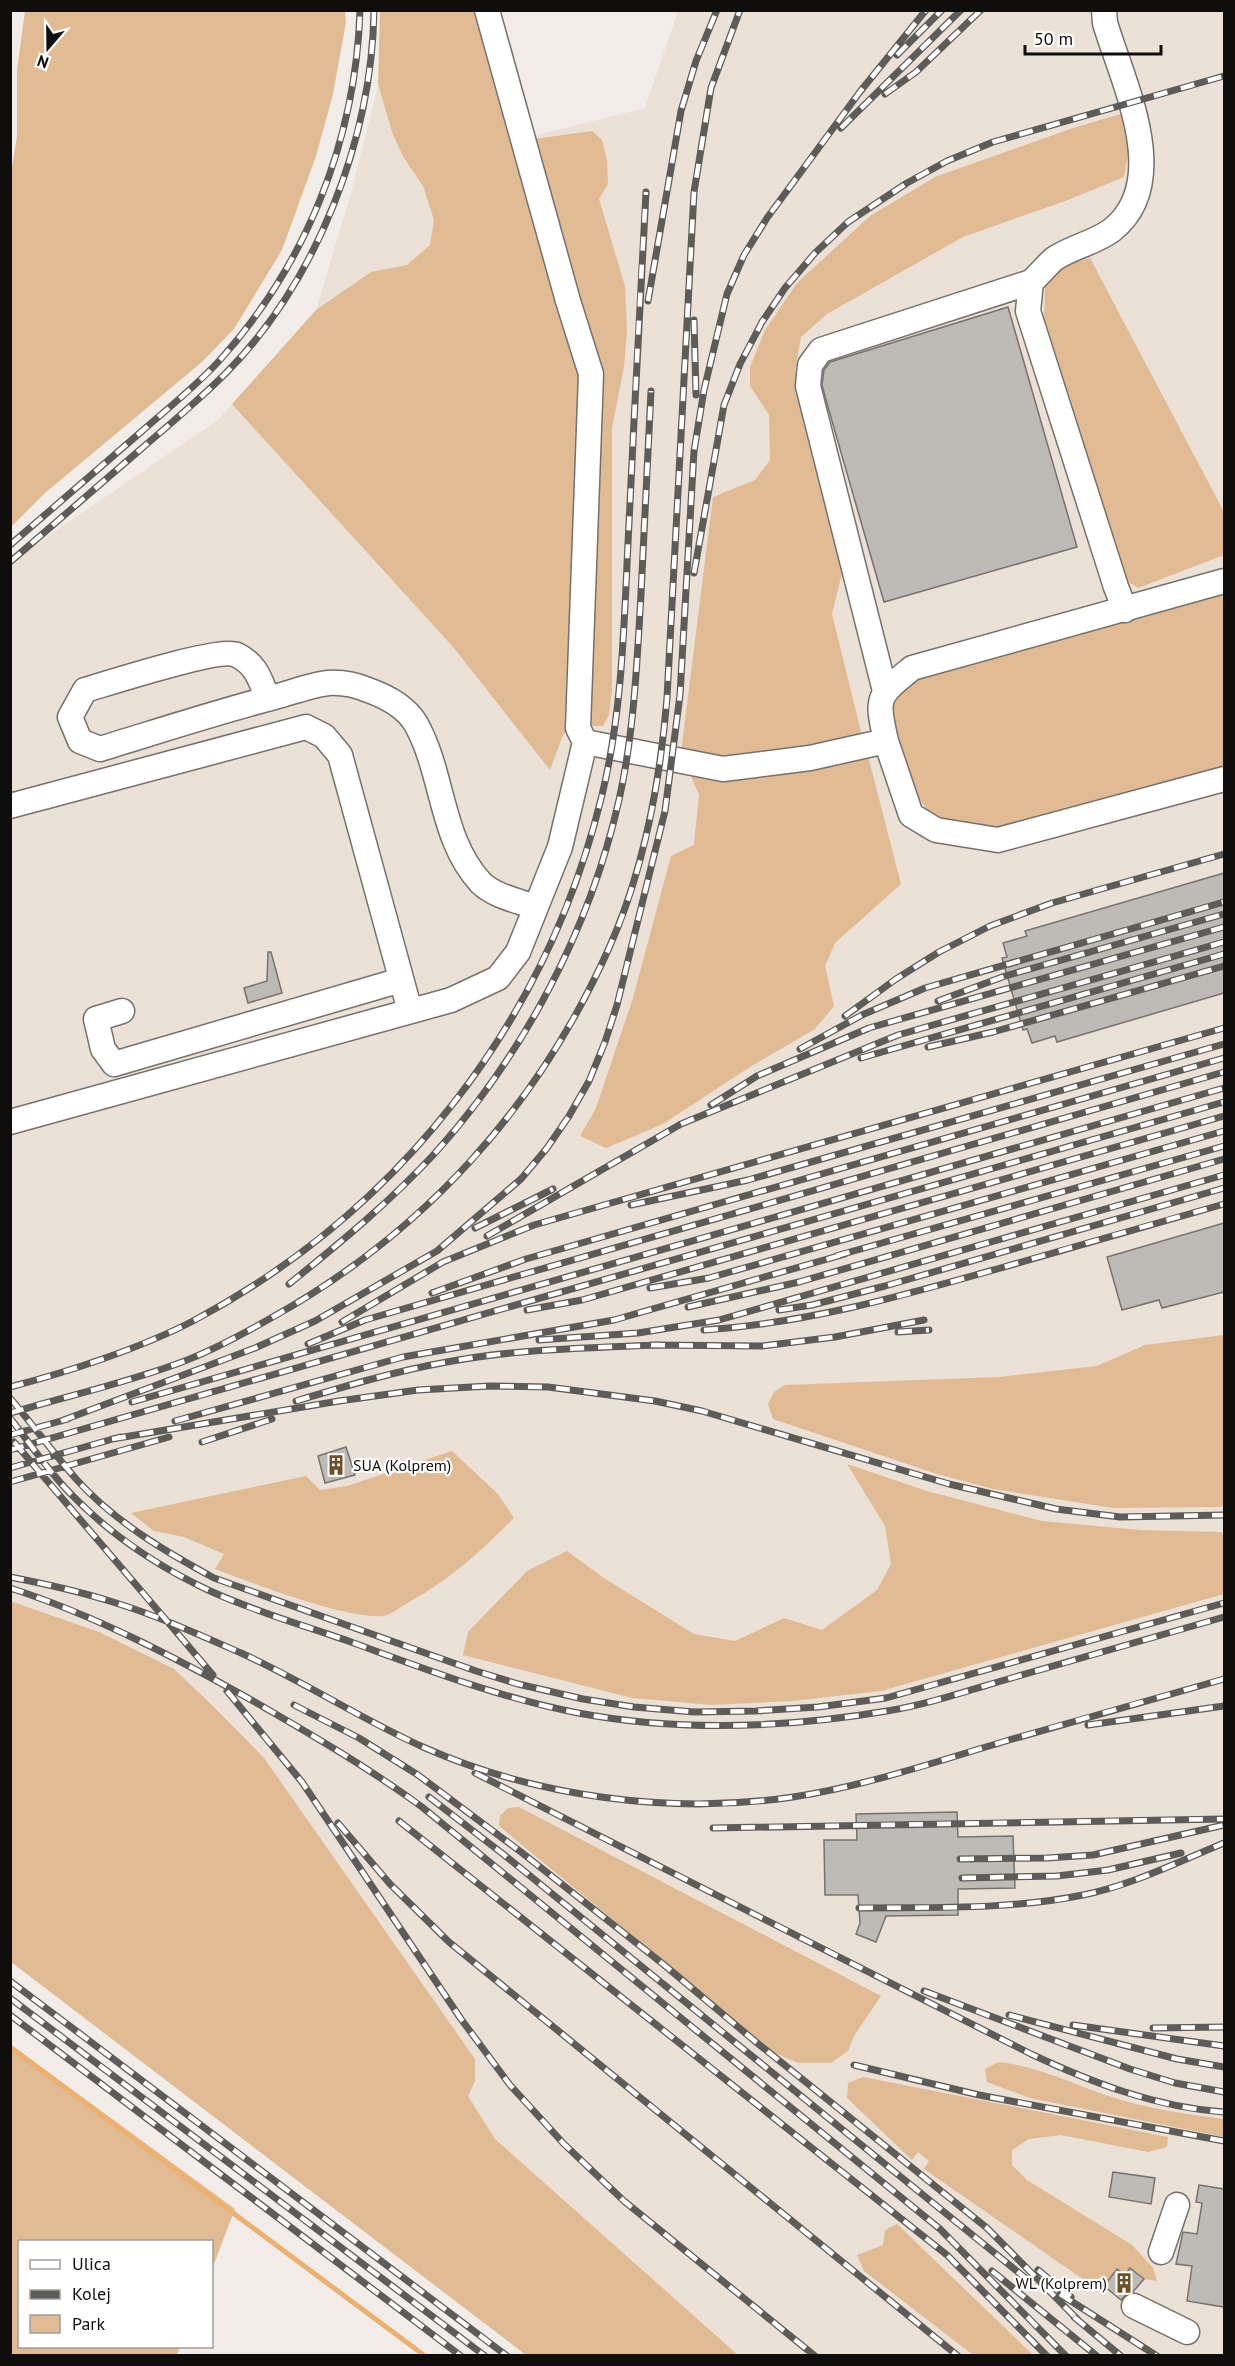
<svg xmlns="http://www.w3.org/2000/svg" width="1235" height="2366" font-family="'PT Sans',sans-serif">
  <rect width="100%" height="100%" fill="#f2ede9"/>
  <!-- built -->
  <path fill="#ebe1d6" d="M397,11H485L521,139L645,108L678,11H1224V2355H738L495,2139L414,2011L11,1667L10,568L26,551L218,420L316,310L351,193Z"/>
  <!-- green -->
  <path fill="#e1bb93" d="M25,11L345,10L346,22L333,94L316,156L282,250L234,329L202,362L45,493L11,527L10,180L17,136V70Z
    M380,11H475L520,141L592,131L602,140L607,160L608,184L599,199L625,286L627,331L624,367L612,428V690L609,715L603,726H571L563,735L550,770L454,648L232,404L316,310L371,272L407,265L430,245L434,220L423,186L404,158L393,135L378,84Z
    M1124,113L1130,145L1124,177L1068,200L963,237L827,314L801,337L795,371L845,561L832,614L862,736L724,763L681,753L713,497L755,480L770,460L769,415L750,386V367L765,330L797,283L870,216L935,177L1073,128Z
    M1090,258L1224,512V555L1138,588L1127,581L1120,568L1044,325L1045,283C1058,268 1072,263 1090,258Z
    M1224,592V770L1002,830L932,816L918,798L910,778L891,709L895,695L919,674Z
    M867,752L901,884L835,943L825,966L834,1006L815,1029L750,1067L663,1124L606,1148L580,1136L596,1108L633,998L671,856L694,845L699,795L690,774Z
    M1224,1335V1506L1218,1507L1113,1508L993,1489L937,1474L773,1419L768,1404L774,1392L785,1385L999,1377L1097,1366L1145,1345Z
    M452,1451L498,1494L514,1518C481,1551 452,1578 411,1601C403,1605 395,1612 387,1615C357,1624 247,1581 215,1569L224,1554L184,1537L154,1531L131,1513L306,1476L320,1490L347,1486Z
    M847,1464L927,1491L1042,1521L1140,1530L1221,1532L1224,1535V1594L881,1691L793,1701L712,1705L632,1698L463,1655L468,1632L527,1571L567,1551L604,1578L694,1634L735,1641L784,1618L822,1630L877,1590L891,1564L885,1526Z
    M10,1601L99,1632L174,1669L214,1707L264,1758L475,2059V2081L468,2096L495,2139L738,2355H526L11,1962Z
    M519,1807L881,1996L854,2036L848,2051L831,2063H798L775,2053L499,1826L500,1816L508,1808Z
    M10,2044L235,2209L212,2269V2242H20V2346L180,2347L177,2355H11Z
    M998,2062C1039,2066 1074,2085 1112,2097C1149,2109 1186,2114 1224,2119V2137L1030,2098L987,2082L985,2069Z
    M863,2077L1168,2137L1167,2147L1148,2152L1061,2135L1029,2139L1012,2150V2165L1027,2180L1132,2245L1153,2268L1157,2281L1144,2279L1130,2268L1125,2275L1117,2269L1104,2286L1087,2282L924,2169L929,2161L918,2152L912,2160L847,2098L848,2083Z
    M897,2224L1033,2355H973L864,2271L857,2255L883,2245L885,2230Z"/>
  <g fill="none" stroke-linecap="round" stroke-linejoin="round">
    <!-- stream -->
    <path stroke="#edb16f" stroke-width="5" d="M10,2047L425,2356"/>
  </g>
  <!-- building -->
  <path fill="#bebab5" stroke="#77736f" stroke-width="1.5" d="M1008,307L1077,547L884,602L828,407L822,385L824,370L830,362Z
    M1224,873V993L1057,1042L1055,1036L1032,1043L1027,1029L1023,1030L1002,958L1007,957L1003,943L1027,936L1025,931Z
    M268,952H271L282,993L248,1003L244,988L267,981Z
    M1224,1223V1292L1162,1308L1159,1300L1122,1310L1107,1257Z
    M346,1447L355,1475L325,1483L318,1456Z
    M957,1812L958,1837L1013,1836L1015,1888L958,1889V1915L886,1916L876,1942L856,1934L860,1923L858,1895H825L824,1840H857L856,1814Z
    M1113,2172L1155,2178L1151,2204L1109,2197Z
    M1199,2185L1224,2189V2307L1187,2301L1192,2266L1176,2264L1183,2232L1197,2234L1202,2203L1196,2202Z
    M1130,2268L1144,2279L1133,2292L1126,2295L1121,2300L1104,2286L1117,2269L1125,2275Z"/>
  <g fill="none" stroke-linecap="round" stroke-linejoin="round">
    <!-- minor casing -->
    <g stroke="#75716c" stroke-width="27">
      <path id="minor" d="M487,10L568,301L591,374L578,728L585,742L723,769L810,758L886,741L911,815L936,830L998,840L1224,779
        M1104,10L1105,23C1123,83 1173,182 1112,230C1095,243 1071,247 1054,259C1046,266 1039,275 1031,282L1028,311L1116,587L1125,610
        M885,691L808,386L810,365L821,350L1031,282
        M268,699C260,680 257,665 237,655C220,647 109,683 85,690L70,717L80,741L100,749C159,731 217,712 275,697C293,692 311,685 328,683C342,682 356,685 368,690C385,696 406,707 416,724C444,774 440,839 481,883C494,896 519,901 535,907
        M886,741C876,696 877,697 912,668L1224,581
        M10,806L306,727L324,736L340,755L410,1011
        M122,1011L96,1019L103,1049L114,1064L401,980
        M10,1122L451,1000L498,978L518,952L560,847L585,742
        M1161,2252L1177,2205
        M1134,2306L1187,2332"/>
    </g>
    <!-- minor -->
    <use href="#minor" stroke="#fff" stroke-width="24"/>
    <!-- rail casing -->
    <g stroke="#5e5c59" stroke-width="7">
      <path id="rail" d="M897,55L942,10
        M885,94L916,72L981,10
        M841,128L961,10
        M648,301L681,111L696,61L717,10
        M694,320L696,395
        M10,545C54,507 98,469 141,432C167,409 195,387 219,361C306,265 356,140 360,10
        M10,562C54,524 98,486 141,449C170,424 199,400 226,373C317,281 372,139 374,10
        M694,573L724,405L740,364L762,322L785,288L815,253L848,222L907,183L947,161L993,142L1224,76
        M938,1001L1005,976L1224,914
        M845,1016L896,979L939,952L990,926L1052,903L1224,854
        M928,1047L993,1032L1224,966
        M800,1049L862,1015L925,988L1224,902
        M861,1058L1224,954
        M711,1105L757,1076L869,1028L1224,927
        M631,1205L748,1180L1224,1044
        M475,1228L553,1189
        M487,1236L681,1124L898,1035L1224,942
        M836,1256L1224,1146
        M289,1284C340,1243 391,1201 436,1152C524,1054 590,929 619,800C634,733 637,663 641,594C644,526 648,459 651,391
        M650,1288L709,1278L1224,1131
        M432,1293L526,1259L1224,1058
        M688,1307L799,1282L1224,1159
        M527,1310L582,1300L1224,1116
        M779,1310L812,1305L885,1286L1224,1188
        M342,1322L443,1262L534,1225L1224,1028
        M704,1330C807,1323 898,1297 997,1269C1073,1247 1149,1225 1224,1204
        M898,1332L929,1330
        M539,1340L638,1333L719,1320L1224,1175
        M308,1344L365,1320L1224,1072
        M651,1345L762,1346L835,1337L924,1320
        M10,1387C68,1372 141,1348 193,1321C400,1211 547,1022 602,795C622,713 624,627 628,543C634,426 639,309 646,192
        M10,1398C33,1425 54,1454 77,1480C115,1522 166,1552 214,1578L476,1671L518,1684L583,1699L634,1707L694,1712L756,1711L818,1707L886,1698L1224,1603
        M296,1401C346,1386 396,1371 447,1362C516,1349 587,1348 657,1345
        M132,1402L1224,1088
        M10,1413C67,1396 126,1383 182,1362C213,1350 243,1334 271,1318C424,1233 538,1107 609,948C644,870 660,783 667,698L694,192L711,88L740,10
        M10,1418C29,1442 47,1469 68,1491C107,1532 157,1566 208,1590C253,1611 303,1625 351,1642C425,1669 500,1698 578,1713C680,1732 785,1728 887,1711C930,1704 973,1689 1015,1677C1085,1657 1155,1637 1224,1617
        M61,1421L255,1348L315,1321L437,1251L521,1179L547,1148L569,1116L589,1081L605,1042L617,1005L665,811L680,695L694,451L704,390L727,294L744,255L767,218L859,93L926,10
        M175,1421L403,1357L614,1320L845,1254
        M10,1435L68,1419
        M112,1439L339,1401L418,1390L490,1386L548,1387L655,1401L702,1411L949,1484L1056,1509L1120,1517L1224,1515
        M14,1442L213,1675
        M202,1442L272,1419
        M10,1450L1224,1102
        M10,1468L120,1437
        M10,1482L169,1437
        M10,1577C46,1584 82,1592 116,1603C158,1616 200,1635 241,1653C303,1681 361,1719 423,1747C536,1797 671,1815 793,1797C866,1786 938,1761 1009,1740C1081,1719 1153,1699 1224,1679
        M10,1588C97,1616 176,1658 255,1702C312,1735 369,1768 422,1807L940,2229L1066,2356
        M227,1691L302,1782L461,2019L510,2085L564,2144L624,2201L815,2356
        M294,1705L359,1738L418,1775L521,1852L663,1964L756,2042L987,2228L1079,2321
        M1088,1725L1224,1706
        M475,1773L1031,2054C1093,2083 1155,2107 1224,2112
        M429,1797L503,1854L1029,2281
        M399,1821L947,2255L1047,2356
        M338,1823L390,1884L449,1942L958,2356
        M713,1828L1224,1819
        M960,1859L1047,1858L1093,1855L1224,1825
        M962,1878L1057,1876L1108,1870L1181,1853
        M859,1908C934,1907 1009,1910 1083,1895C1130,1886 1180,1861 1224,1843
        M10,1981L507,2356
        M924,1991L1130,2069L1175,2083L1224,2092
        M10,1998L485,2356
        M10,2015L461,2356
        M1009,2015L1177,2059L1224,2067
        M1073,2025L1224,2046
        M1153,2028L1224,2027
        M854,2065L979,2095L1224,2141
        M1038,2270L1071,2297
        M992,2271L1097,2356
        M1060,2294L1157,2356
        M1074,2317L1121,2356"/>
    </g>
    <!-- rail -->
    <use href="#rail" stroke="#fff" stroke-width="4.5" stroke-dasharray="14" stroke-linecap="butt"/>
  </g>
  <!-- icons -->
  <defs>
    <g id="building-bare" transform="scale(1.62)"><path d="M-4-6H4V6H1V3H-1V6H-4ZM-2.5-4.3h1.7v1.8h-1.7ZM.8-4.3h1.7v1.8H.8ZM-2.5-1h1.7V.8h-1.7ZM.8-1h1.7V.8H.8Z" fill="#704e26" stroke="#fff" stroke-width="2.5" paint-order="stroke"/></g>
  </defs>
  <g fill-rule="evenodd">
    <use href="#building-bare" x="336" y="1465"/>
    <use href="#building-bare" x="1124" y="2283"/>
  </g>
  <g text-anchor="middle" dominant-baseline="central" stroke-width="4.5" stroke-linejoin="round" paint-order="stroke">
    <!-- poi labels -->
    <g font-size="16" fill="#0f0e0c" stroke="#fff" text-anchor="start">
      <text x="353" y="1465">SUA (Kolprem)</text>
      <text x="1107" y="2283" text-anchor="end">WL (Kolprem)</text>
    </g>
  </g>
  <!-- border -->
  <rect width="1235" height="2366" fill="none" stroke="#0f0e0c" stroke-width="24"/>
  <!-- legend -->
  <rect x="18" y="2240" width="195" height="108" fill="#ffffff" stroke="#9f9f9e" stroke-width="1.5"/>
  <rect x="30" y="2260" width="30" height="9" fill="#ffffff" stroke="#9f9f9e" stroke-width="1.5"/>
  <text x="72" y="2270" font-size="18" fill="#0f0e0c">Ulica</text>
  <rect x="30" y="2290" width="30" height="9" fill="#5e5c59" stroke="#9f9f9e" stroke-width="1.5"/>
  <text x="72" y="2300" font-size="18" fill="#0f0e0c">Kolej</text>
  <rect x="30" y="2315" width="30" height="18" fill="#e1bb93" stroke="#9f9f9e" stroke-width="1.5"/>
  <text x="72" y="2330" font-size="18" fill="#0f0e0c">Park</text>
  <!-- north arrow -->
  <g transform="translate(48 48) rotate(200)" stroke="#ffffff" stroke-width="4.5" paint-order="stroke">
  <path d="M0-4.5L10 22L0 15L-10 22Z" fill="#0f0e0c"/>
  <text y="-9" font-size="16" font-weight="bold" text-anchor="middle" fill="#0f0e0c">N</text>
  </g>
  <!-- scale -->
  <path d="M1025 45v9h136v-9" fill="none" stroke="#0f0e0c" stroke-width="3"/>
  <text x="1034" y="45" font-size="18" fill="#0f0e0c" stroke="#ffffff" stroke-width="4.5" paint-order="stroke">50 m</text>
</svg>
